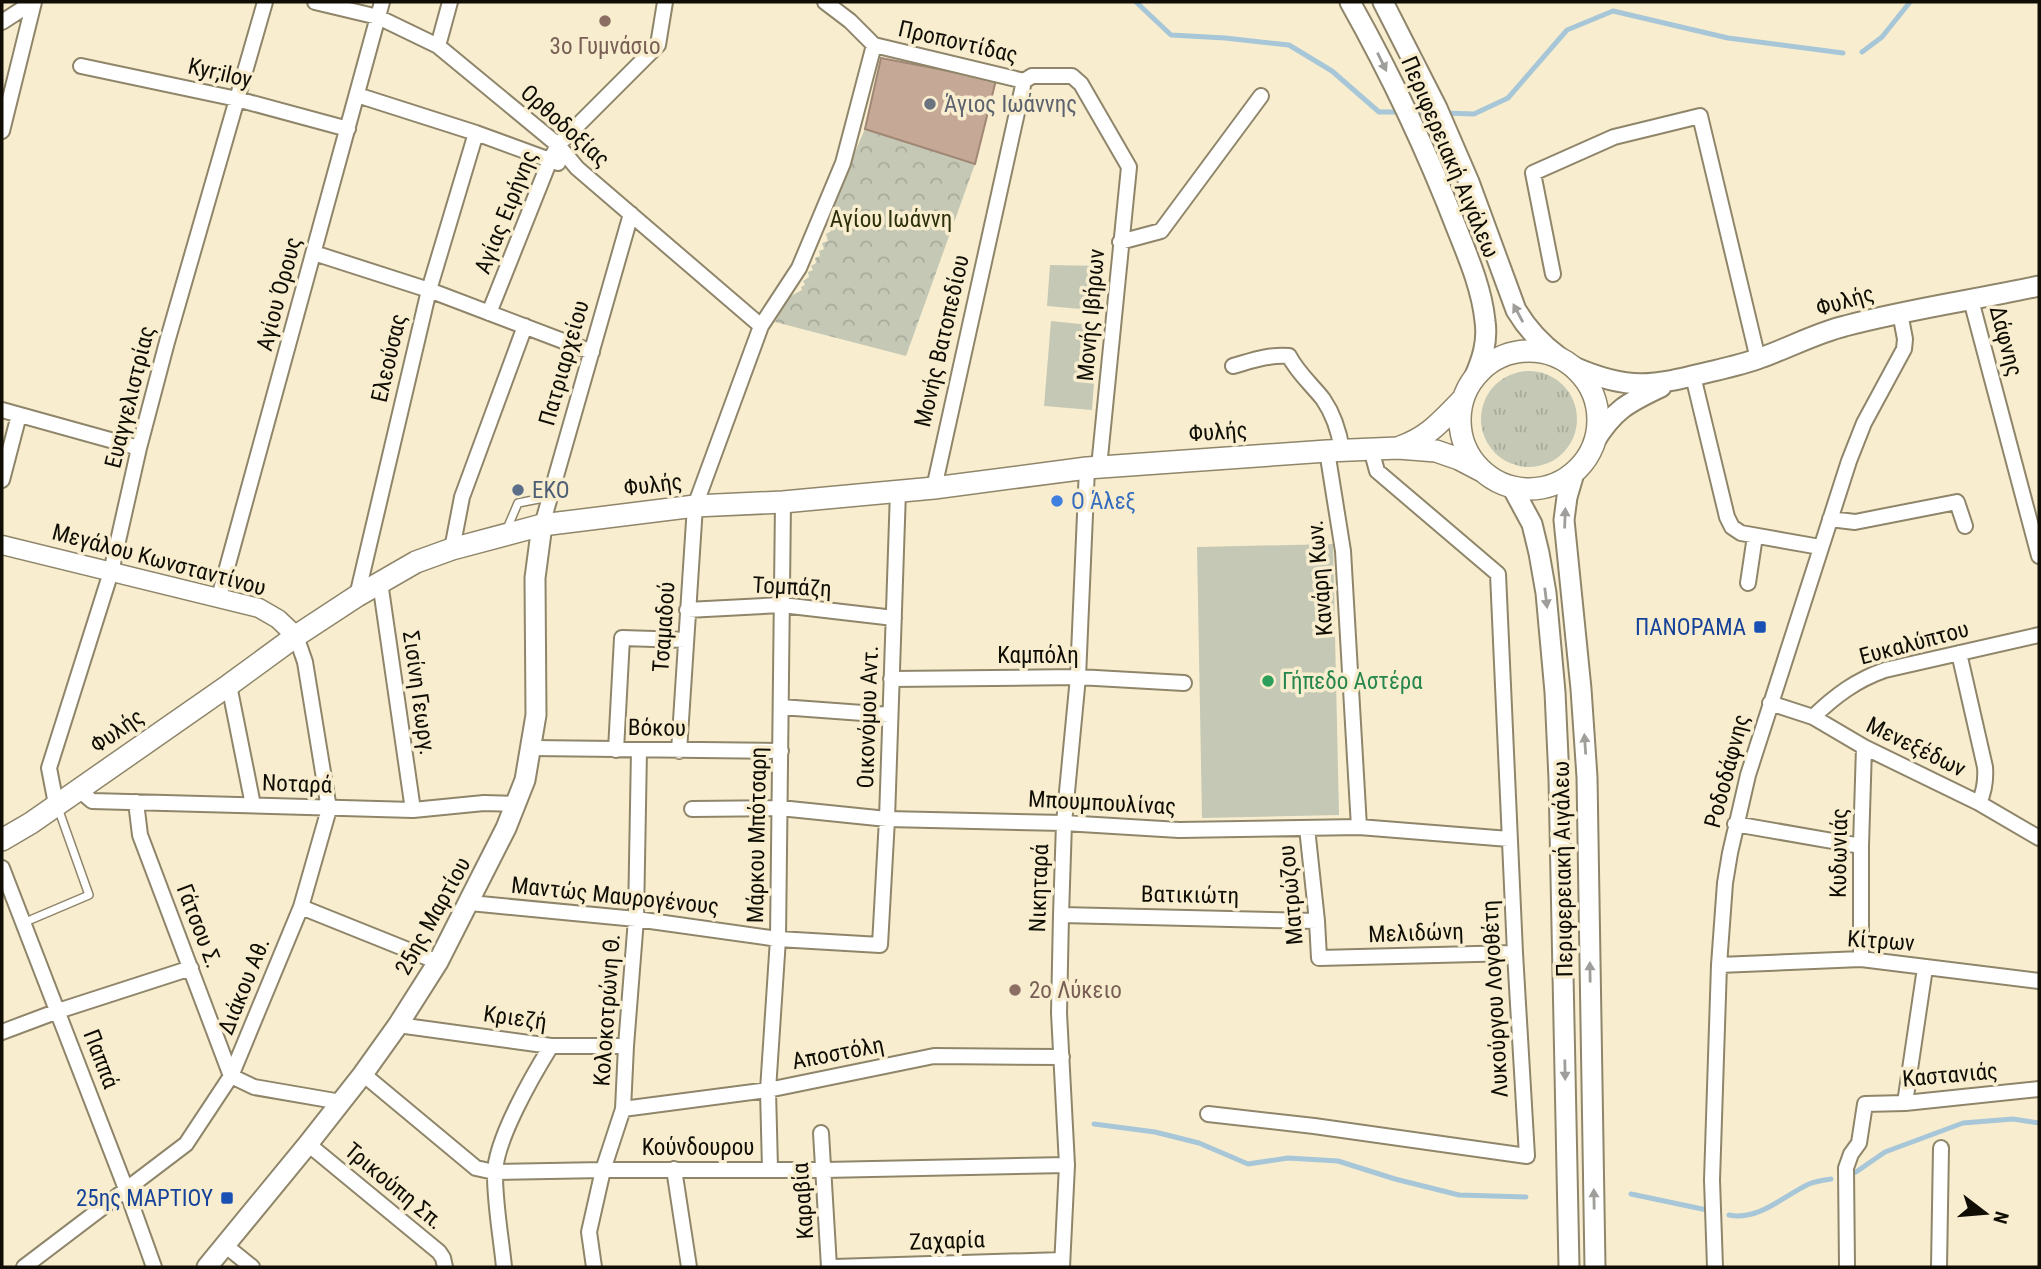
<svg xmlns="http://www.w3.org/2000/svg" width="2041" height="1269" font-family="'Roboto Condensed',sans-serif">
  <defs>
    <pattern id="grass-tufts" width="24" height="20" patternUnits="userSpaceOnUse" patternTransform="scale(1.75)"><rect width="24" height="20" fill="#c5c8b5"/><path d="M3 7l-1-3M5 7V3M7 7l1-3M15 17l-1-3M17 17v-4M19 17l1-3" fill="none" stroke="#a8ab9a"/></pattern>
    <pattern id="park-crowns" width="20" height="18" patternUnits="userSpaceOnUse" patternTransform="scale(1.75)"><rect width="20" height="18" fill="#c5c8b5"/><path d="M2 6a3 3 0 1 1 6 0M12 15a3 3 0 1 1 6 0" fill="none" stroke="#a8ab9a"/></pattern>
  </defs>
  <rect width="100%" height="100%" fill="#f8eecf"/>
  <!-- grass -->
  <path fill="url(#grass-tufts)" d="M1481 419a48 48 0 1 1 96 0a48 48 0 1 1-96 0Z"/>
  <!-- park -->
  <path fill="url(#park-crowns)" d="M865,129L975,164L906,356L775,322L787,298L802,290L801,287L805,285L803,281L809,277L808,272L813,270L811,266L816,263L815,258L820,256L819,251L824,249L822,243L828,241L826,234L831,231L829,226L821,229Z"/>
  <!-- garden -->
  <path fill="#c5c8b5" d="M1050,265L1104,266L1103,311L1047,306Z
    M1051,321L1098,326L1092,410L1044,406Z
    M1333,544L1339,815L1202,818L1197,547Z"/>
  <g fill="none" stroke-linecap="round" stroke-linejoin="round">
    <!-- stream -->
    <path stroke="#a7c6d8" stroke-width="5" d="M1136,2L1171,35L1225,38L1289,45L1332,71L1379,112H1402
      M1862,52L1882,37L1910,2
      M1412,112L1434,113
      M1444,113L1474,114L1508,98L1567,30L1613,11L1728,38L1843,53
      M1094,1124L1155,1132L1199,1143L1248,1164L1288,1158L1338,1161L1395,1179L1459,1195L1526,1197
      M1851,1174L1856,1172L1885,1152L1963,1123L2013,1119L2039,1123
      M1631,1194L1707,1210
      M1729,1215C1759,1221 1783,1196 1809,1184C1816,1181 1824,1180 1831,1179"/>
  </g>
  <!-- building -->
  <path fill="#c5a996" stroke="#a18775" stroke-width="2" d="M881,58L996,80L975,164L865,129Z"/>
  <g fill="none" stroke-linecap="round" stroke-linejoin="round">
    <!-- service casing -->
    <g stroke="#8f856a" stroke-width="10">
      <path id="service" d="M506,531L518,503L549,497
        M23,923L89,895L58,808"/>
    </g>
    <!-- minor casing -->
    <g stroke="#8f856a" stroke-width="18">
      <path id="minor" d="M315,2L378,17L438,46L558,145L577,168L761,326
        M825,2L850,21L874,45L1024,81L1032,76H1072L1081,84L1129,167L1099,467
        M2,22L33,2
        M438,46L450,2
        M81,66L237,99L348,129
        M357,95L476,133L558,163
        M2,131L34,2
        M1120,242L1161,231L1261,96
        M314,253L429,290L592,352
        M1553,274L1533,173L1614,137L1700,116L1758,359
        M1971,300L2039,556
        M489,313L550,160L558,145L658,45L665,2
        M1233,366C1251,361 1270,354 1289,356C1297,372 1312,385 1323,399C1334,415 1339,431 1342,450
        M1693,376L1727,517L1732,527L1741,533L1820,547
        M2,410L139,448
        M1327,451L1343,551L1359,827
        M2,480L19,415
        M934,488L1024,81
        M1830,519L1855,522L1957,502L1965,526
        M542,525L631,214
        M452,549L462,497L525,326
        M380,582L413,810
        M1748,583L1755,536
        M357,596L429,290L476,133
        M219,597L382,2
        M687,610L782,605L894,618
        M1959,653L1985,767C1986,780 1985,790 1979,803
        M891,679L1078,677L1184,683
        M229,685L253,805
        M1770,703L1813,717L1864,747L1979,803L2039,838
        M781,707L890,715
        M1813,717C1835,696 1856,680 1885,670L2039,635
        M532,748L781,751
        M616,750L622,638L686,640
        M679,751L695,506L761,326L799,268L843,163L874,45
        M79,790L92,801L413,810L484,803L517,804
        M136,802L140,835L231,1076L254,1087L341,1102
        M56,804L49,768L111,572L139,448L167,342L265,2
        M692,809L780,808L887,819L1064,823L1179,830L1359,827L1509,839
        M1735,824L1861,846
        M1307,828L1317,921L1319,958L1515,953
        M2,868L126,1189L154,1267
        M470,903L636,919L778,939L880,945L887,819L898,491
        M301,907L438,962
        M1061,915L1317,921
        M1861,959V846L1864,747
        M1719,965L1861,959L2039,981
        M398,1025L551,1046H626
        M2,1032L58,1011L191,968
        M363,1074L476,1168L494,1172L603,1170H824L1067,1165
        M1905,1103L1925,968
        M623,1109L768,1090L934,1056L1062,1057
        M1208,1114L1314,1126L1527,1156L1515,953L1498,574L1377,471L1371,449
        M821,1133L829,1267
        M308,1144L439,1252L443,1258L445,1267
        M674,1169L689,1267
        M770,1169L768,1090L778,939L783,502
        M226,1246L252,1267
        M24,1267L186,1144L231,1076L301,907L329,809L305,662L296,636
        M504,1267C501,1237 495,1205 495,1175C494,1142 533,1075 551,1046
        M594,1267L589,1232L603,1170L623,1109L626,1046L636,919L639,750
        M834,1267L1062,1260
        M1062,1267L1067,1165L1059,1013L1061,915L1064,823L1078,677L1087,468
        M1715,1267L1712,1180L1719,965L1725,883L1730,853L1748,775L1849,461L1864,423L1904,349L1905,339L1900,313
        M1847,1267L1846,1168L1851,1154L1859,1143L1865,1104L1905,1103L2039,1089
        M1939,1267L1941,1148"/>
    </g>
    <!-- tertiary casing -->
    <g stroke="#8f856a" stroke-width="21">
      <path id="tertiary" d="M2,545L259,608L278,619L296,636"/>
    </g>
    <!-- secondary casing -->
    <g stroke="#8f856a" stroke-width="23">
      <path id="secondary" d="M1350,2C1391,75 1427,151 1457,229C1469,259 1482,290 1485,321C1488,342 1482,360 1474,378
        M1383,2L1437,108L1469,182L1516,310C1528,330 1541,344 1559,357
        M1574,367C1629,391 1652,386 1709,372C1726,368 1744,364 1760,358C1789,348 1816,333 1845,326C1909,309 1975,300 2039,286
        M1594,442C1614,410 1627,403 1661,387
        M1574,473L1567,497L1564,520L1581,689L1587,777L1595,1267
        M1512,487L1532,524L1539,553L1546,593L1555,692L1559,779L1569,1267
        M207,1267L308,1144L363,1074L398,1025L438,962L506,828L525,780L536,715L535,578L542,525"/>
    </g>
    <!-- primary casing -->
    <g stroke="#8f856a" stroke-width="24">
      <path id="primary" d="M1460 420a69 69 0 1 1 138 0a69 69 0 1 1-138 0Z
        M1400,447C1429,437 1442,420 1463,399
        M2,840L31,823L229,685L296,636L357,596L416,562L452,549L542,525L695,506L783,502L934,488L1087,468L1327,451L1398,448L1436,451L1459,459L1482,471"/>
    </g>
    <!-- service -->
    <use href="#service" stroke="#fff" stroke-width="7"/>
    <!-- minor -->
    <use href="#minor" stroke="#fff" stroke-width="14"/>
    <!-- tertiary -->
    <use href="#tertiary" stroke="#fff" stroke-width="18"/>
    <!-- secondary -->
    <use href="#secondary" stroke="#fff" stroke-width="19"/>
    <!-- primary -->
    <use href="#primary" stroke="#fff" stroke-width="21"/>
  </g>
  <!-- one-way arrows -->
  <defs><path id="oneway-solid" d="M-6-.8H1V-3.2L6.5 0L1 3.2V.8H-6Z" transform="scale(1.75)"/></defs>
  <g fill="#9f9e9b">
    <use href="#oneway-solid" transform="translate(1382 62) rotate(64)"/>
    <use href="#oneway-solid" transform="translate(1518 313) rotate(-118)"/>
    <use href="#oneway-solid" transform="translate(1565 518) rotate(-88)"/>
    <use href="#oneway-solid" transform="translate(1546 598) rotate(83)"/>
    <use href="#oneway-solid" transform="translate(1585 744) rotate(-94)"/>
    <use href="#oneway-solid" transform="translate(1590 972) rotate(-91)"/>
    <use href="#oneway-solid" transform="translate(1565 1070) rotate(89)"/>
    <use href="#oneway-solid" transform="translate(1594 1199) rotate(-91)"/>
  </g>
  <!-- markers -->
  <g fill="#8d6e63" stroke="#f8eecf" stroke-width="2.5">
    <circle cx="605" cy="21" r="7"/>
    <circle cx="1015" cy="990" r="7"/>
  </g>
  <circle fill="#6b7280" stroke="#f8eecf" stroke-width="2.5" cx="930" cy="104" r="7"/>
  <circle fill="#5c6f8a" stroke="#f8eecf" stroke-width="2.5" cx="518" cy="490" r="7"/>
  <circle fill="#3f7fe0" stroke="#f8eecf" stroke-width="2.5" cx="1057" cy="501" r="7"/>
  <g fill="#1a4fb4" stroke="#f8eecf" stroke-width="2.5">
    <rect x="1753" y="620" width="14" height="14" rx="3.5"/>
    <rect x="220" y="1191" width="14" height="14" rx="3.5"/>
  </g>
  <circle fill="#2e9e5b" stroke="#f8eecf" stroke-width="2.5" cx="1268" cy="681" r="7"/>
  <g text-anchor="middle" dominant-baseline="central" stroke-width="7" stroke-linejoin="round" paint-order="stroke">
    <!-- street labels -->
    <g font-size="23" fill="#100d04" stroke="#f8eecf">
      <text transform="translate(958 42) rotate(13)">Προποντίδας</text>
      <text transform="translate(220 73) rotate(13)">Kyr;iloy</text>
      <text transform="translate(565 126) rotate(42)">Ορθοδοξίας</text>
      <text transform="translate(1450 157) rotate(67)">Περιφερειακή Αιγάλεω</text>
      <text transform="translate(506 212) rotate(-68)">Αγίας Ειρήνης</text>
      <text transform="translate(279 294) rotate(-75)">Αγίου Όρους</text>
      <text transform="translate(1845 301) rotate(-16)">Φυλής</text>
      <text transform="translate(1091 315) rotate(-85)">Μονής Ιβήρων</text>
      <text transform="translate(942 341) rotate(-77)">Μονής Βατοπεδίου</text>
      <text transform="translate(2006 341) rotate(75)">Δάφνης</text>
      <text transform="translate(389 358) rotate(-77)">Ελεούσας</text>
      <text transform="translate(564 363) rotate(-74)">Πατριαρχείου</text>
      <text transform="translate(130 397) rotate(-76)">Ευαγγελιστρίας</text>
      <text transform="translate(1218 432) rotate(-4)">Φυλής</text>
      <text transform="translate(653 485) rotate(-7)">Φυλής</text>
      <text transform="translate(159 560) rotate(15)">Μεγάλου Κωνσταντίνου</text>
      <text transform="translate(1320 578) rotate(-95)">Κανάρη Κων.</text>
      <text transform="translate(792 587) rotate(3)">Τομπάζη</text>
      <text transform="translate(664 627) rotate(-86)">Τσαμαδού</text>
      <text transform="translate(1914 643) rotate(-15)">Ευκαλύπτου</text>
      <text x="1038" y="655">Καμπόλη</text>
      <text transform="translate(419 693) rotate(82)">Σισίνη Γεωργ.</text>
      <text transform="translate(868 717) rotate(-88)">Οικονόμου Αντ.</text>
      <text transform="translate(657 728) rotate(1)">Βόκου</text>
      <text transform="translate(117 731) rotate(-35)">Φυλής</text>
      <text transform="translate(1916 747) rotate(26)">Μενεξέδων</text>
      <text transform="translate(1727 771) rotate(-75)">Ροδοδάφνης</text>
      <text transform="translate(297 784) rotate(2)">Νοταρά</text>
      <text transform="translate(1102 803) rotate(3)">Μπουμπουλίνας</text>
      <text transform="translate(757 835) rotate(-89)">Μάρκου Μπότσαρη</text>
      <text transform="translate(1839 853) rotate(-89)">Κυδωνιάς</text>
      <text transform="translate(1563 869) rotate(-91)">Περιφερειακή Αιγάλεω</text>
      <text transform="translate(1039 888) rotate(-88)">Νικηταρά</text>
      <text transform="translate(1190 895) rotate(1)">Βατικιώτη</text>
      <text transform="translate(1291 895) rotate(-95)">Ματρώζου</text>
      <text transform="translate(615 896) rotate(6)">Μαντώς Μαυρογένους</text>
      <text transform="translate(433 916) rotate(-61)">25ης Μαρτίου</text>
      <text transform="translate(199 926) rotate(69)">Γάτσου Σ.</text>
      <text transform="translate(1416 933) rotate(-2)">Μελιδώνη</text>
      <text transform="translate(1881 941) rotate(4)">Κίτρων</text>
      <text transform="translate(244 986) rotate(-68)">Διάκου Αθ.</text>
      <text transform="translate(1495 999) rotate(-93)">Λυκούργου Λογοθέτη</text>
      <text transform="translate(607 1010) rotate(-86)">Κολοκοτρώνη Θ.</text>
      <text transform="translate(515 1018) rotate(8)">Κριεζή</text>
      <text transform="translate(838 1053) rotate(-11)">Αποστόλη</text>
      <text transform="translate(101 1059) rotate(69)">Παππά</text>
      <text transform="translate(1950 1075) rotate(-5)">Καστανιάς</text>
      <text x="698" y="1147">Κούνδουρου</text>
      <text transform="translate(394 1186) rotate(40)">Τρικούπη Σπ.</text>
      <text transform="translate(803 1201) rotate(-94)">Καραβία</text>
      <text transform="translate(947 1241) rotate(-2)">Ζαχαρία</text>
    </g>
    <!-- education labels -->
    <g font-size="23" fill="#785e54" stroke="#f8eecf">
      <text x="605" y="46">3ο Γυμνάσιο</text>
      <text x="1029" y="990" text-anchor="start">2ο Λύκειο</text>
    </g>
    <!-- worship labels -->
    <g font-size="23" fill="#5b616d" stroke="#f8eecf" text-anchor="start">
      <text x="944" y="104">Άγιος Ιωάννης</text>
    </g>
    <!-- park labels -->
    <g font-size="23" fill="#2b2e06" stroke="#f8eecf">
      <text x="891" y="219">Αγίου Ιωάννη</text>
    </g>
    <!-- service labels -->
    <g font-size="23" fill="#4e5e75" stroke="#f8eecf" text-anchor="start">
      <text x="532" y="490">EKO</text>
    </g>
    <!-- shop labels -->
    <g font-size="23" fill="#366cbe" stroke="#f8eecf" text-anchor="start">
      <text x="1071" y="501">Ο Άλεξ</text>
    </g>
    <!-- transit labels -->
    <g font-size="23" fill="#164399" stroke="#f8eecf" text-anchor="end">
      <text x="1746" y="627">ΠΑΝΟΡΑΜΑ</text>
      <text x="213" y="1198">25ης ΜΑΡΤΙΟΥ</text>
    </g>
    <!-- leisure labels -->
    <g font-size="23" fill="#27864d" stroke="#f8eecf" text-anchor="start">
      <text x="1282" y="681">Γήπεδο Αστέρα</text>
    </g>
  </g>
  <!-- border -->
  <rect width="2041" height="1269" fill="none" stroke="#100d04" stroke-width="7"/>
  <!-- north arrow -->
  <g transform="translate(1985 1213) rotate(106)" stroke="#f8eecf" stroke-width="5" paint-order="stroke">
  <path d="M0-5L12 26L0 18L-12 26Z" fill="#100d04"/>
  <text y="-10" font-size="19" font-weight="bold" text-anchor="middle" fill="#100d04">N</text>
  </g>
</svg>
